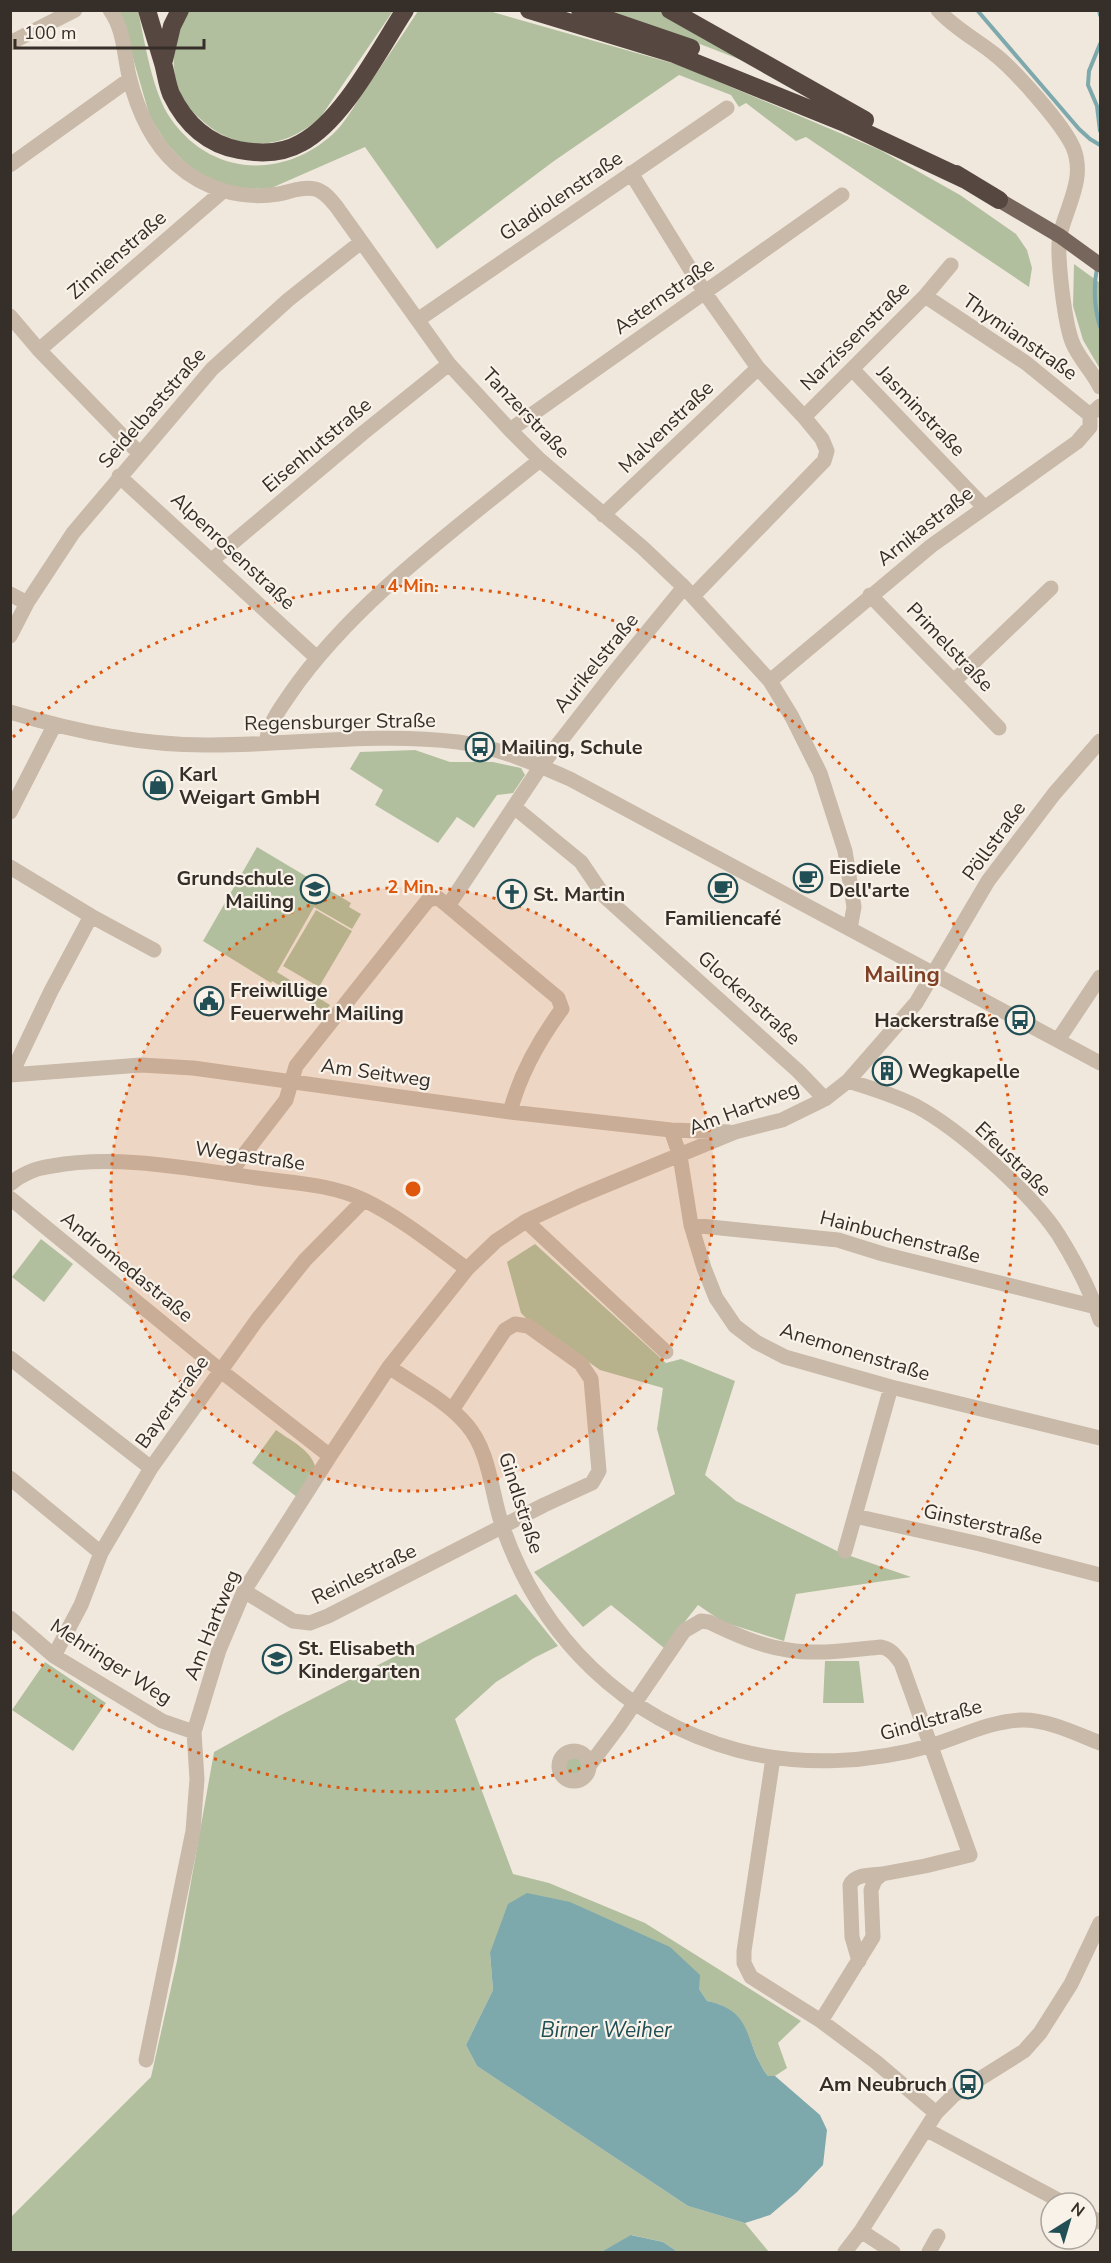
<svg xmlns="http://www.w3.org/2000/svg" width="1111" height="2263" font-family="'Nunito Sans',sans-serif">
  <rect width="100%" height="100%" fill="#f1e8dd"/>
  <!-- green -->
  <path fill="#b2bf9e" d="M116,11H138C145,42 152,92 171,119C211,176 282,180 333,134C346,122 355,104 365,90C383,64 401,37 418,11H489L679,65L880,150L960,195L1016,234L1027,250L1032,268L1029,287L806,137L796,141L746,103L739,107L731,95L679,75L554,161L437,249L365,147L269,189L224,187L191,169L167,144L150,117L122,20Z
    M187,11H393L320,118C281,152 234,153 197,116C184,103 175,86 174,68C172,46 179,29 187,11Z
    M602,11H661L749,63L674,34Z
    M1074,264L1100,283V369L1083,340L1073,306Z
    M415,750L450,762H493L521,768L525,775L513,793L497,795L474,828L457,817L438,843L375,805L383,790L350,769L360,752Z
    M257,847L351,903L349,907L361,914L352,929L314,907L277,972L330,1005L325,1012L272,981L271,983L203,941Z
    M316,910L352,931L319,987L283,966Z
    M41,1239L73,1264L44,1302L12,1277Z
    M535,1244L666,1363L681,1359L735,1381L705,1475L736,1501L839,1552L911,1577L796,1594L784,1641L723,1622L698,1605L664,1648L611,1605L583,1627L534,1572L675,1494L657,1429L663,1388L600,1370L526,1318L521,1313L507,1262Z
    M276,1430C291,1441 314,1451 316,1471L297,1497L252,1463Z
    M516,1594L558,1646L534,1658L496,1682L455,1719L513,1874L549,1883L645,1923L801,2021L778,2043L787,2068L775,2076H768C744,2045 754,2010 707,2001L699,1989L490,1953L493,1990L466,2045L477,2066L688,2206L745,2223L769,2252H678L663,2242L632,2235L601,2252H11V2217L151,2077L177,1961L214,1752L281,1715Z
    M825,1661H859L864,1703H823Z
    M45,1662L106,1703L73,1751L12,1710Z
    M562 1766a12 12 0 1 1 24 0a12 12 0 1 1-24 0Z"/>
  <!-- water -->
  <path fill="#7da8ac" d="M527,1893L570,1902L670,1947L700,1975L699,1989L707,2001C756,2011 743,2044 768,2076H775L820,2115L827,2130L823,2165L797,2192L770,2215L745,2223L688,2206L477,2066L466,2045L493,1990L490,1953L508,1904Z
    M631,2235L663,2242L678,2252H601Z"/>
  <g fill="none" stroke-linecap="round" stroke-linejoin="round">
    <!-- stream -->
    <path stroke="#7da8ac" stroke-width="4" d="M977,10L1079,129L1090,139L1100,145
      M1099,10L1100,15
      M1100,44L1089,71L1088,85L1097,106L1100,131
      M1097,268C1093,289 1094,307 1100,327"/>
    <!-- minor -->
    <path stroke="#c8b9a9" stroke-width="15" d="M110,10C124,29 124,54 129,76C137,109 151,141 176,164C204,189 241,200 278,194C290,192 302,186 315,189C324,191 330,199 336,206L449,364L510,430L540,460L643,548L684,587L770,681L792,717L820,773L845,851L854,907L850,929
      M938,10C953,27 975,39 993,53C1014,69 1062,123 1073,147C1086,178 1067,205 1060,235C1056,255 1065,326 1073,344C1080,360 1093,372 1100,387
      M10,43L75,10
      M10,165L130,79
      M631,173L705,293L758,368L804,417
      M925,296L1026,363L1090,415
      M10,316L39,350L139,453
      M419,319L727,108
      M39,350L223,191
      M853,370L984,507
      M510,430L842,195
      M119,476L317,658
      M603,515L758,368
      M212,560L363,433L449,364
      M10,594L27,603
      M870,595L999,728
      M693,596L824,461L827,451L822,439L804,417L925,296L951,265
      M10,636L27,603L73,533L212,369L288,300L361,242
      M770,681L931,546L1077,442L1090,427V415L1100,406
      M954,681L1051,588
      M10,712C76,732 143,746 212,745C294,745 376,732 458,742C497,747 534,763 570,779L1100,1063
      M266,743C269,723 279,710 290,694C352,604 455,529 540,460
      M514,807L581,862L604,896L798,1071L825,1099
      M10,812L54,726
      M10,867L91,916L154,950
      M448,906L558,998L562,1009C539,1040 520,1074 510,1112
      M1058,1040L1100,977
      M10,1075L141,1065L193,1068L510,1112L671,1130L729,1132
      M11,1075L51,991L91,916
      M848,1081C871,1088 894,1095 916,1106C959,1129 1031,1193 1058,1234C1075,1261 1090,1289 1100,1320
      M671,1130L680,1156L691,1225L704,1268L716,1298L735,1326L756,1342L785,1357L891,1387L1100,1438
      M229,1174L286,1100L296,1066L428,900L438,898L448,906L541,766L612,675L684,587
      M10,1184C23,1173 36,1168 52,1166C117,1154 191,1169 257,1178C292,1183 331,1184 364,1200C401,1218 434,1245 467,1269
      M10,1198L221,1371L330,1456
      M526,1221L666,1352
      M691,1225L838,1240L883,1254L1096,1307
      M10,1358L151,1468
      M389,1367C415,1385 447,1401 467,1425C491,1453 491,1495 503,1528C542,1638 624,1719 737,1750C800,1767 871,1763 933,1745C962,1736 991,1721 1021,1720C1047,1719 1077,1734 1100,1743
      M10,1478L101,1553
      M855,1516L980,1544L1100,1575
      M845,1551L891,1387
      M244,1591L293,1621L310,1623L328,1616L544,1505L592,1483L599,1471L591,1379L581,1364L528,1326L515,1324L505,1330L452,1410
      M10,1618L54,1656L162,1721L194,1732
      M54,1656L81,1605L101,1553L151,1468L257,1320L305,1260L364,1200
      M559 1766a15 15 0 1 1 30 0a15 15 0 1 1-30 0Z
      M773,1758L744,1951V1963L751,1977L821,2021L876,2062L936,2113
      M589,1766L619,1726L684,1631L701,1621L709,1622C734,1634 760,1646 788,1650C818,1655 850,1650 881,1647C891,1649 895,1655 901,1663L970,1855L925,1866L882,1874L875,1880L871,1890L873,1937L821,2021
      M859,1961L852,1937L850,1885C855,1874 871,1875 882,1874
      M146,2060L193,1831L197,1779L194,1732L219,1650L244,1591L330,1456L389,1367L467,1269L496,1241L526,1221L580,1196L735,1132L782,1120L825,1099L848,1081L916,1003L988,881L1054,794L1100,741
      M927,2130L1064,2203
      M1087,2215L1100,2222
      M861,2231L893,2252
      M845,2252L861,2231L936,2113L954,2095L1024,2051L1040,2033L1071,1984L1100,1923
      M929,2252L938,2236"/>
    <!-- major -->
    <path stroke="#77665b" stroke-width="15" d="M999,200L1060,236L1100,265"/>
    <!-- highway -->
    <path stroke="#564840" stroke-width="18" d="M147,10C152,28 158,46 163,63C166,74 167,84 171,94C185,123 207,144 239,150C260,154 282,154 301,143C343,121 379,50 405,10
      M529,10L674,54L847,124L966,180
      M580,10L691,48
      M670,10L865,120
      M164,60L172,26L180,10
      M956,174L999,200"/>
  </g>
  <!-- distance rings -->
  <circle cx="413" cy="1189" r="302" fill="#df570d" fill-opacity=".12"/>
  <g fill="none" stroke="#df570d" stroke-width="3" stroke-dasharray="3 6">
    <circle cx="413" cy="1189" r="302"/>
    <path d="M13 737A603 603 0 1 1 13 1641"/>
  </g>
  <!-- icons -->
  <defs>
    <g id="bus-ring" transform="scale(1.5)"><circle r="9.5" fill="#f9f2e9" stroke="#214f55" stroke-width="1.5"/><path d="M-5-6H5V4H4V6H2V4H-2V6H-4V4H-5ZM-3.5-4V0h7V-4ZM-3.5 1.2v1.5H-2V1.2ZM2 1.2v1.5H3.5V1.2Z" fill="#214f55"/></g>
    <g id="shop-ring" transform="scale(1.5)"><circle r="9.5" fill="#f9f2e9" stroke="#214f55" stroke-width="1.5"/><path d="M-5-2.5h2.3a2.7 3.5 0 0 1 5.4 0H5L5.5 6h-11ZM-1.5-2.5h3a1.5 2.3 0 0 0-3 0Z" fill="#214f55"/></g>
    <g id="cafe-ring" transform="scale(1.5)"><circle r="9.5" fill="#f9f2e9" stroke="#214f55" stroke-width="1.5"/><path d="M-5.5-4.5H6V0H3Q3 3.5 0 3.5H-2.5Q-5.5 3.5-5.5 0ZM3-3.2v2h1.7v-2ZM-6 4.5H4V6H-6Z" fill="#214f55"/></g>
    <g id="school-ring" transform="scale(1.5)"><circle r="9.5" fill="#f9f2e9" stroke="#214f55" stroke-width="1.5"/><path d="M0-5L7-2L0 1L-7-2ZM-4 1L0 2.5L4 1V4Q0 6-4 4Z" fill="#214f55"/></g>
    <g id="church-ring" transform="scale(1.5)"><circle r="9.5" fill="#f9f2e9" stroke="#214f55" stroke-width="1.5"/><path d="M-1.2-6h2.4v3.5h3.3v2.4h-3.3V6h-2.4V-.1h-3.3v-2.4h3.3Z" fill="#214f55"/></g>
    <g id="civic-ring" transform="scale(1.5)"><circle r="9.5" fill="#f9f2e9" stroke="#214f55" stroke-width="1.5"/><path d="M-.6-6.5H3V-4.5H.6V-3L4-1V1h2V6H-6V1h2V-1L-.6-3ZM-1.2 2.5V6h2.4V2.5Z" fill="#214f55"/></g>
    <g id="building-ring" transform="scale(1.5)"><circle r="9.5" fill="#f9f2e9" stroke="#214f55" stroke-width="1.5"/><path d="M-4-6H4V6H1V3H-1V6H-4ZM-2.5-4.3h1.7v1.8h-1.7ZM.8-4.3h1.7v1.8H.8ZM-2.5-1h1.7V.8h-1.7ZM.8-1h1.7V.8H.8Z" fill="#214f55"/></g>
  </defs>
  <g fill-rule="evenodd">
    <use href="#bus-ring" x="480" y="747"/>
    <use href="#shop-ring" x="158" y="785"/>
    <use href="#cafe-ring" x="808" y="878"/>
    <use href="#cafe-ring" x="723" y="888"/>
    <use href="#school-ring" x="315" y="889"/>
    <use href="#church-ring" x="512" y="894"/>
    <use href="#civic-ring" x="209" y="1001"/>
    <use href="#bus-ring" x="1020" y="1020"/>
    <use href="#building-ring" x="887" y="1071"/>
    <use href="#school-ring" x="277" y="1659"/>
    <use href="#bus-ring" x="968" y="2084"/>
  </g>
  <g text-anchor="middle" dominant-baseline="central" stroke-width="4.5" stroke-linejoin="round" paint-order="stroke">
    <!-- street labels -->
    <g font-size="20" fill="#362e29" stroke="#f9f2e9">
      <text transform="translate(561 196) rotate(-34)">Gladiolenstraße</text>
      <text transform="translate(117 255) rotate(-41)">Zinnienstraße</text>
      <text transform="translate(664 296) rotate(-35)">Asternstraße</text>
      <text transform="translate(855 336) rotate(-45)">Narzissenstraße</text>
      <text transform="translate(1020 337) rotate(35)">Thymianstraße</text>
      <text transform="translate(152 408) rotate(-49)">Seidelbaststraße</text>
      <text transform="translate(921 411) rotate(46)">Jasminstraße</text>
      <text transform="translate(526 413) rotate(46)">Tanzerstraße</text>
      <text transform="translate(666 427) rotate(-44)">Malvenstraße</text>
      <text transform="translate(317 445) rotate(-40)">Eisenhutstraße</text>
      <text transform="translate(925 526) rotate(-38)">Arnikastraße</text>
      <text transform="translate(233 551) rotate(43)">Alpenrosenstraße</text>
      <text transform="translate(950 647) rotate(46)">Primelstraße</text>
      <text transform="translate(596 663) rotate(-51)">Aurikelstraße</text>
      <text transform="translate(340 722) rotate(-1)">Regensburger Straße</text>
      <text transform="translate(994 841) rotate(-54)">Pöllstraße</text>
      <text transform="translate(749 998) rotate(42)">Glockenstraße</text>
      <text transform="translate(376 1073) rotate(8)">Am Seitweg</text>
      <text transform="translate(744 1108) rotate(-21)">Am Hartweg</text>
      <text transform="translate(250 1156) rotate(8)">Wegastraße</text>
      <text transform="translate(1013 1159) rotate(44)">Efeustraße</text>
      <text transform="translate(900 1237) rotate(14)">Hainbuchenstraße</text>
      <text transform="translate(127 1267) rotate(39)">Andromedastraße</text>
      <text transform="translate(855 1352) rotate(17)">Anemonenstraße</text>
      <text transform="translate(172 1402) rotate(-54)">Bayerstraße</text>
      <text transform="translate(521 1503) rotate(72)">Gindlstraße</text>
      <text transform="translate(983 1524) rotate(13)">Ginsterstraße</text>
      <text transform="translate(364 1574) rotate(-26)">Reinlestraße</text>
      <text transform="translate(212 1625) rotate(-68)">Am Hartweg</text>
      <text transform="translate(111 1662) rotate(33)">Mehringer Weg</text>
      <text transform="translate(931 1720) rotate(-16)">Gindlstraße</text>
    </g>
    <!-- poi labels -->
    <g font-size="20" font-weight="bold" fill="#362e29" stroke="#f9f2e9" text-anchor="start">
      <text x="501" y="747">Mailing, Schule</text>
      <text x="179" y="774">Karl<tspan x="179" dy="23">Weigart GmbH</tspan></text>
      <text x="829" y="867">Eisdiele<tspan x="829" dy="23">Dell'arte</tspan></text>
      <text x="294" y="878" text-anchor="end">Grundschule<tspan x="294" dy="23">Mailing</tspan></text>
      <text x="533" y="894">St. Martin</text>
      <text x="723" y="918" text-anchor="middle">Familiencafé</text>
      <text x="230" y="990">Freiwillige<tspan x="230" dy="23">Feuerwehr Mailing</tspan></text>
      <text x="999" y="1020" text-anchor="end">Hackerstraße</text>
      <text x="908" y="1071">Wegkapelle</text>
      <text x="298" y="1648">St. Elisabeth<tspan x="298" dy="23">Kindergarten</tspan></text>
      <text x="947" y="2084" text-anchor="end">Am Neubruch</text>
    </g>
    <!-- water labels -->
    <g font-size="21" font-style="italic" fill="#214f55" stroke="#f9f2e9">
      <text x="606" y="2030">Birner Weiher</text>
    </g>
    <!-- quarter labels -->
    <g font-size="22" font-weight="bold" fill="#804026" stroke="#f9f2e9">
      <text x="902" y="975">Mailing</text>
    </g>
  </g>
  <circle cx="413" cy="1189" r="9" fill="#df570d" stroke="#f9f2e9" stroke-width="3"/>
  <g font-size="18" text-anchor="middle" font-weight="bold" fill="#df570d" stroke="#f9f2e9" stroke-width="4.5" stroke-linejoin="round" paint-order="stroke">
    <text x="413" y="592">4 Min.</text>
    <text x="413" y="893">2 Min.</text>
  </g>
  <!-- border -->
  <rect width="1111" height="2263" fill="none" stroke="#362e29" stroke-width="24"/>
  <!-- north arrow -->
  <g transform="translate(1069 2221) rotate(37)"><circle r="28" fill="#f9f2e9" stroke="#aba49c" stroke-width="1.5"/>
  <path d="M0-4.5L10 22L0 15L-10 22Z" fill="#214f55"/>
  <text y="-9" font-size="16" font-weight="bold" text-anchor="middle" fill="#362e29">N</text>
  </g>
  <!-- scale -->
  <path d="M15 39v9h189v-9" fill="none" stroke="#362e29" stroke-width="3"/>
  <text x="24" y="39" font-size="18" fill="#362e29" stroke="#f9f2e9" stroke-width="4.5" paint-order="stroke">100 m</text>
</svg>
